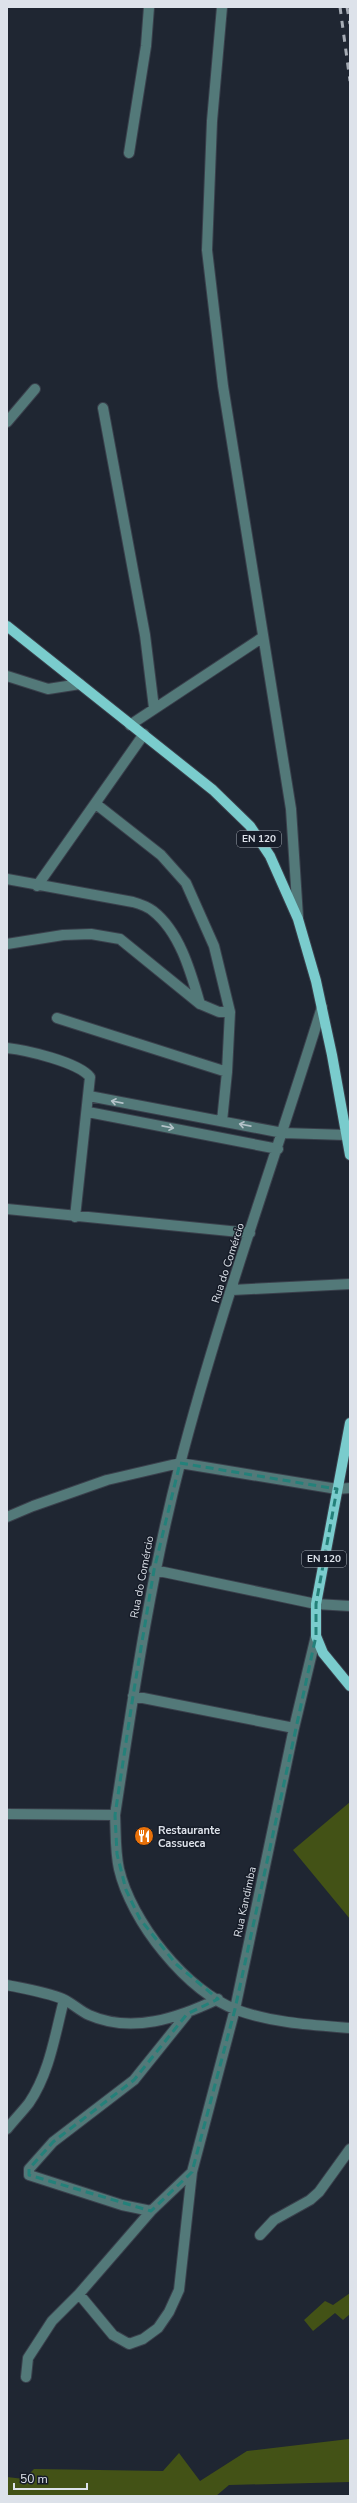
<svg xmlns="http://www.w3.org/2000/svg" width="357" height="2503" font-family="'Nunito Sans',sans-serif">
  <rect width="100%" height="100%" fill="#1f2632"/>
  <!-- green -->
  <path fill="#435216" d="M350,1802V1919L293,1850Z
    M350,2293V2314L343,2320L335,2313L313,2331L304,2320L325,2301L333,2305Z
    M349,2439L350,2482L229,2485L216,2496H7V2477L24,2479L34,2469L163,2471L179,2453L200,2481L247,2451Z"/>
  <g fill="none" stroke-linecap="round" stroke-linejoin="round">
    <!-- minor casing -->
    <g stroke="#3a404c" stroke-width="12">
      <path id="minor" d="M222,7L212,121L207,250L223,386L291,809L298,917
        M129,153L146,46L149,7
        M103,408L145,635L154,708
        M7,422L35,389
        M7,676L48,689L80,684
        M130,725L263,637
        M96,804L161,855L186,883L214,946L230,1012L227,1072L222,1121
        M7,879L133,902C140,904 148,907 153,911C180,932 191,973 200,1004
        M37,886L144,734
        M7,944L63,935L91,934L120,939L200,1004L219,1012H230
        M322,1007C275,1159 220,1310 180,1464C150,1579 133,1697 115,1815C116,1833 115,1851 119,1869C131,1921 186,1991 237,2010C273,2023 312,2025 350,2028
        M57,1018L227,1072
        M7,1048C26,1050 78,1062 90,1077L75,1217
        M89,1096L283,1133L346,1135
        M88,1112L278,1149
        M7,1209L250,1233
        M232,1290L350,1284
        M7,1517L33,1506L107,1480L180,1463L337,1489L350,1488
        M154,1570L316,1604L350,1606
        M133,1696L294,1728
        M7,1814L115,1815
        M7,1985C26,1989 45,1992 63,1999C72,2003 80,2011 89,2015C132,2034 178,2018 218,1999
        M7,2129C14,2120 22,2112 29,2103C50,2072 55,2034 64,2000
        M151,2211L122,2205L29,2175V2169L53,2142L134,2080L187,2014
        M260,2235L274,2220L310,2200L319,2192L350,2149
        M79,2294L113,2335L129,2344L143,2339L158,2328L169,2312L179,2290L192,2172L235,2009L294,1728L316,1636
        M26,2377L28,2358L52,2321L79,2294L151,2211L192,2172"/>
    </g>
    <!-- major casing -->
    <g stroke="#3a404c" stroke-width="12">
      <path id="major" d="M7,626L213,790L250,826L270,856L298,919L316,981L332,1055L350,1155
        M350,1423L316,1604V1636L323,1653L350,1686"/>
    </g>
    <!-- minor -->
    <use href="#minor" stroke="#537979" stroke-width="10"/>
    <!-- major -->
    <use href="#major" stroke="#7acccd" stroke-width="10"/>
    <!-- rail -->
    <path stroke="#a6acb5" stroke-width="3" stroke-dasharray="7 7" stroke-linecap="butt" d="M340,7L350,81
      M347,7L350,24"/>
  </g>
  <!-- one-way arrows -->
  <defs><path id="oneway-shaft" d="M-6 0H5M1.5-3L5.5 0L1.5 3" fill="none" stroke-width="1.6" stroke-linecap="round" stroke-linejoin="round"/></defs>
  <g stroke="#b4c2c8">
    <use href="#oneway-shaft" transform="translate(117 1102) rotate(-169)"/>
    <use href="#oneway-shaft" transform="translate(245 1125) rotate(-169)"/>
    <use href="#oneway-shaft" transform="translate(168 1127) rotate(11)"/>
  </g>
  <!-- marked area -->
  <path fill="none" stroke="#24817a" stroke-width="3" stroke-dasharray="8 5" stroke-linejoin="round" d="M180,1463L337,1489L316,1604V1636L235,2009L192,2172L151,2211L29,2175V2169L53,2142L134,2080L187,2014L218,1999L176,1964L140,1919L126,1890L117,1854L115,1815L133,1696L154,1570Z"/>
  <!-- icons -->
  <defs>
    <g id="restaurant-disc" transform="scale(1)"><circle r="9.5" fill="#e8710a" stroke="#161c28"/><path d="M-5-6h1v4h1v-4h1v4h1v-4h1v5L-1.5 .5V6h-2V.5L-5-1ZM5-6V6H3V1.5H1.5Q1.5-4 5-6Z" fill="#fff"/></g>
  </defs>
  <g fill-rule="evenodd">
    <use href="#restaurant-disc" x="144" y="1836"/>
  </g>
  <g text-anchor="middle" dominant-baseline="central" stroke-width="3" stroke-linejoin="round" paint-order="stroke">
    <!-- shield labels -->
    <g fill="#161c28" stroke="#a1a7b0" stroke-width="1">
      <rect x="237" y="831" width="44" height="16" rx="3"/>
      <rect x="302" y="1551" width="44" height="16" rx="3"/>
    </g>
    <g font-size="10" font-weight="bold" fill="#dde2ea">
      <text x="259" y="839">EN 120</text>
      <text x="324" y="1559">EN 120</text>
    </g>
    <!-- street labels -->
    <g font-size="11" fill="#dde2ea" stroke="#161c28">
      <text transform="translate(228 1263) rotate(-72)">Rua do Comércio</text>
      <text transform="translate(142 1577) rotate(-79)">Rua do Comércio</text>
      <text transform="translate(245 1902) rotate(-78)">Rua Kandimba</text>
    </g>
    <!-- poi labels -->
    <g font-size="11" font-weight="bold" fill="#dde2ea" stroke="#161c28" text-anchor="start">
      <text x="158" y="1830">Restaurante<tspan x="158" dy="13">Cassueca</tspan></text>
    </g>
  </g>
  <!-- border -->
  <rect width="357" height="2503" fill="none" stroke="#dde2ea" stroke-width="16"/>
  <!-- scale -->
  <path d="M14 2483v6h73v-6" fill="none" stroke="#dde2ea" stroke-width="2"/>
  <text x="20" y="2483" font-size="12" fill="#dde2ea" stroke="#161c28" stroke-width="3" paint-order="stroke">50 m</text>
</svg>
